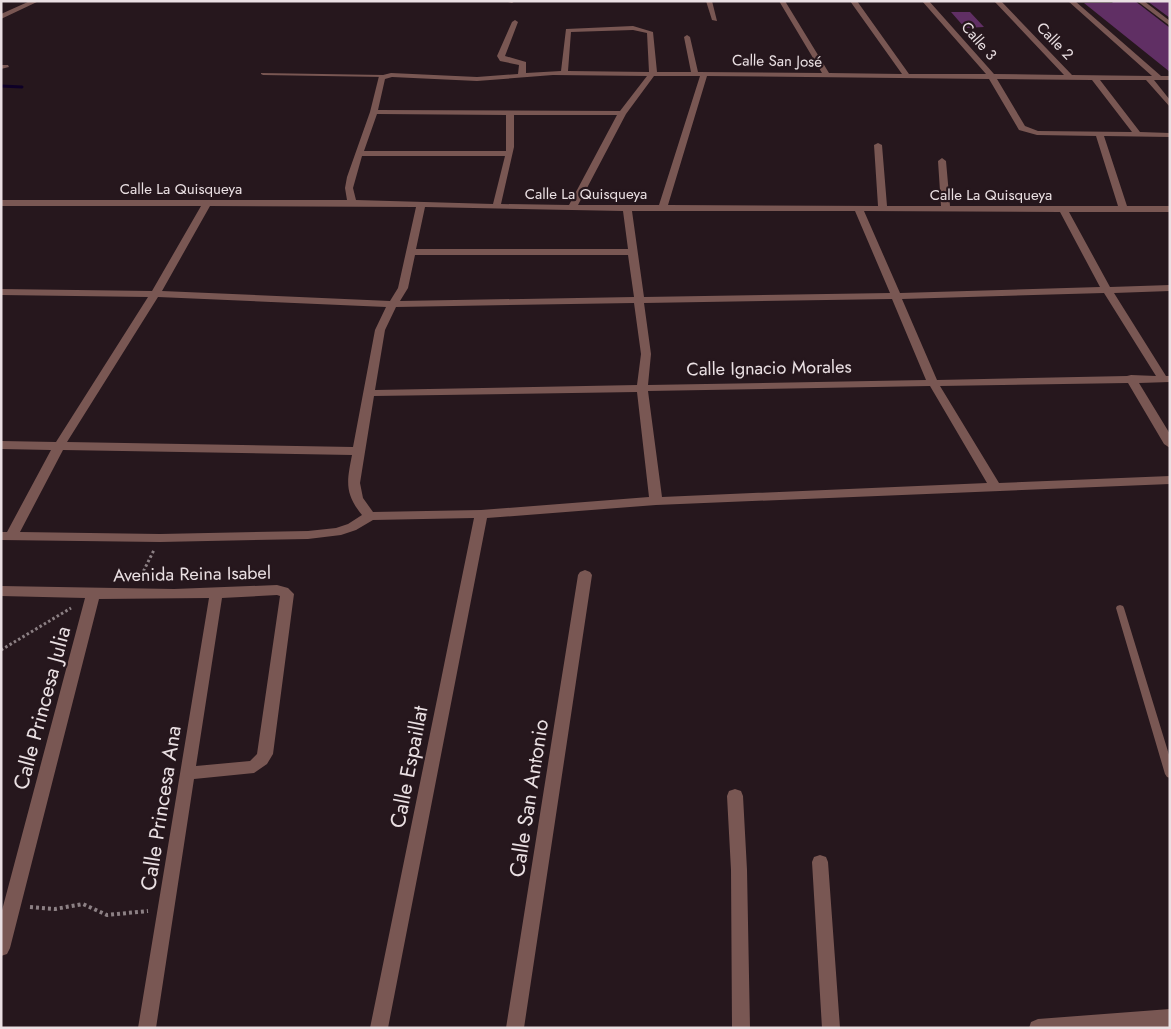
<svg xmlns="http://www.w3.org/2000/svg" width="1171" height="1029" font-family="Jost,sans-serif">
  <rect width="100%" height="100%" fill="#26171d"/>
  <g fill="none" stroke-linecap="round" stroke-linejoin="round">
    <!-- stream -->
    <path stroke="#0e0027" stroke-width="3" d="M1,86L22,87"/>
  </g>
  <!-- building -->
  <path fill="#602f64" d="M1111,1H1135L1170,28V72L1084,3H1113Z
    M1147,1H1170V18Z
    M951,12H970L984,27L965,28Z"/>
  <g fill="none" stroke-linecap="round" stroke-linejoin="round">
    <!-- path-far1 -->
    <path stroke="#8c8084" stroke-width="3" stroke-dasharray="2.5 2.5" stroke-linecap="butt" d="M139,580L154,550
      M1,650L71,608"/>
    <!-- path -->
    <path stroke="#8c8084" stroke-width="4" stroke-dasharray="3 3" stroke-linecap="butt" d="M30,907L55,909L83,904L107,915L148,911"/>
    <!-- service -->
    <path fill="#795753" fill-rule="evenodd" d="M261,73L384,75L386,76L384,77L263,75L261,74Z
      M1120,605L1123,606L1124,608L1170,758V778L1167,777L1165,774L1116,608L1117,606Z"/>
    <!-- minor -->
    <path fill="#795753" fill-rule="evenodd" d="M30,1H39L1,19V14Z
      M504,1H515L512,3Z
      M706,1H712L717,21L712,20Z
      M779,1H785L829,73L902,74L850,1H857L909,74H986L922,1H929L994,74L1064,75L994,1H1001L1072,75L1152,76L1068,1H1075L1161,76H1170V80H1154L1170,100V107L1146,80H1100L1140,132L1170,133V137L1104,136L1127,206H1170V212H1069L1110,287L1170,285V291L1114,293L1166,376H1170V382L1139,383L1170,434V448L1164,444L1128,383L940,386L999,483L1170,476V484L656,505L487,518L388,1028H370L474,518L373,520L356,530L341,535L308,539L160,542L1,540V532H7L51,450L1,449V441L56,442L148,297L1,295V289L152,291L201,206H1V200H347L345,188L347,177L370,112L379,76L391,73L477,77L518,74L519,65L500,61L497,56L512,22L515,20L518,22L505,56L526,62V73L561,71L566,29L633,26L653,32L657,72H691L684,37L687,35L690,37L698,72L822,73ZM633,30L647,33L649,72L568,71L571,32ZM553,75L647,76L620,111L378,110L385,79L392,77L477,81ZM654,76H700L659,205H578L626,114ZM707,76L989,79L1019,130L1037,135L1096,136L1118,206H950L946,161L942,158L938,161L941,206H887L882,145L878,143L874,145L878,206L668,205ZM997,79L1092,80L1132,132L1038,131L1025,126ZM377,114L506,115V151H364ZM514,115H617L569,205L501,204L514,147ZM362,156H505L493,204L356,200L353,188ZM210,206L416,207L398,288L390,301L162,291ZM425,207L623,211L628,249H416ZM632,211H855L890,293L644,297ZM864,211L1060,212L1100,287L900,293ZM415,255H628L634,297L400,301L408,288ZM1104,293L1156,376L1131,375L1127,376L937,380L902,299ZM158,297L386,307L375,330L353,447L67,442ZM892,299L926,380L648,385L651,354L644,303ZM634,303L641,354L637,385L375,390L385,330L396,307ZM930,386L987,483L662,497L648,391ZM637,392L649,497L481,510L373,512L363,498L360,483L374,396ZM63,450L352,455C347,481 344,493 362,515L348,524L336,528L308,531L160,534L20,532Z
      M1137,1H1144L1170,21V26Z
      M1,65H8L9,67L1,69Z
      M585,570L590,572L592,575L524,1028H506L578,575L580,572Z
      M277,585L288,588L294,594L273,754L267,764L254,773L194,779L156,1028H138L209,598L99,599L10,948L7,954L1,956V914L85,598L1,596V586L174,589ZM277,595L280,596L257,754L250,761L196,766L222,598Z
      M735,789L741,791L743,796L747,870L750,1028H732L731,870L727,796L729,791Z
      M820,855L826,857L828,862L840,1028H822L812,862L814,857Z
      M1170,1009V1027L1029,1028L1031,1022L1038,1019Z"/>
  </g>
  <g text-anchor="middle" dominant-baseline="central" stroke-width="4.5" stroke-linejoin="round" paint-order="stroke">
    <!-- far-street labels -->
    <g font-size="15" fill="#eae0e3" stroke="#26171d">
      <text transform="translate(979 41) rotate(49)">Calle 3</text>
      <text transform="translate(1055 41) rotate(46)">Calle 2</text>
      <text transform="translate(777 61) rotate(1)">Calle San José</text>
      <text x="181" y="189">Calle La Quisqueya</text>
      <text x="586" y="194">Calle La Quisqueya</text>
      <text x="991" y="195">Calle La Quisqueya</text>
    </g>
    <!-- street labels -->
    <g font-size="18" fill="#eae0e3" stroke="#26171d">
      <text transform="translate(769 368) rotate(-1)">Calle Ignacio Morales</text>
      <text transform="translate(192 574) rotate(-1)">Avenida Reina Isabel</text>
    </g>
    <!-- near-street labels -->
    <g font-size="21" fill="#eae0e3" stroke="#26171d">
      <text transform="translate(42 708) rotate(-75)">Calle Princesa Julia</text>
      <text transform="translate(409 767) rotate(-79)">Calle Espaillat</text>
      <text transform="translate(529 798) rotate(-81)">Calle San Antonio</text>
      <text transform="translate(161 808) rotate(-81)">Calle Princesa Ana</text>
    </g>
  </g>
  <!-- border -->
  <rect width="1171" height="1029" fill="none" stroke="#eae0e3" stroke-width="5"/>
</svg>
